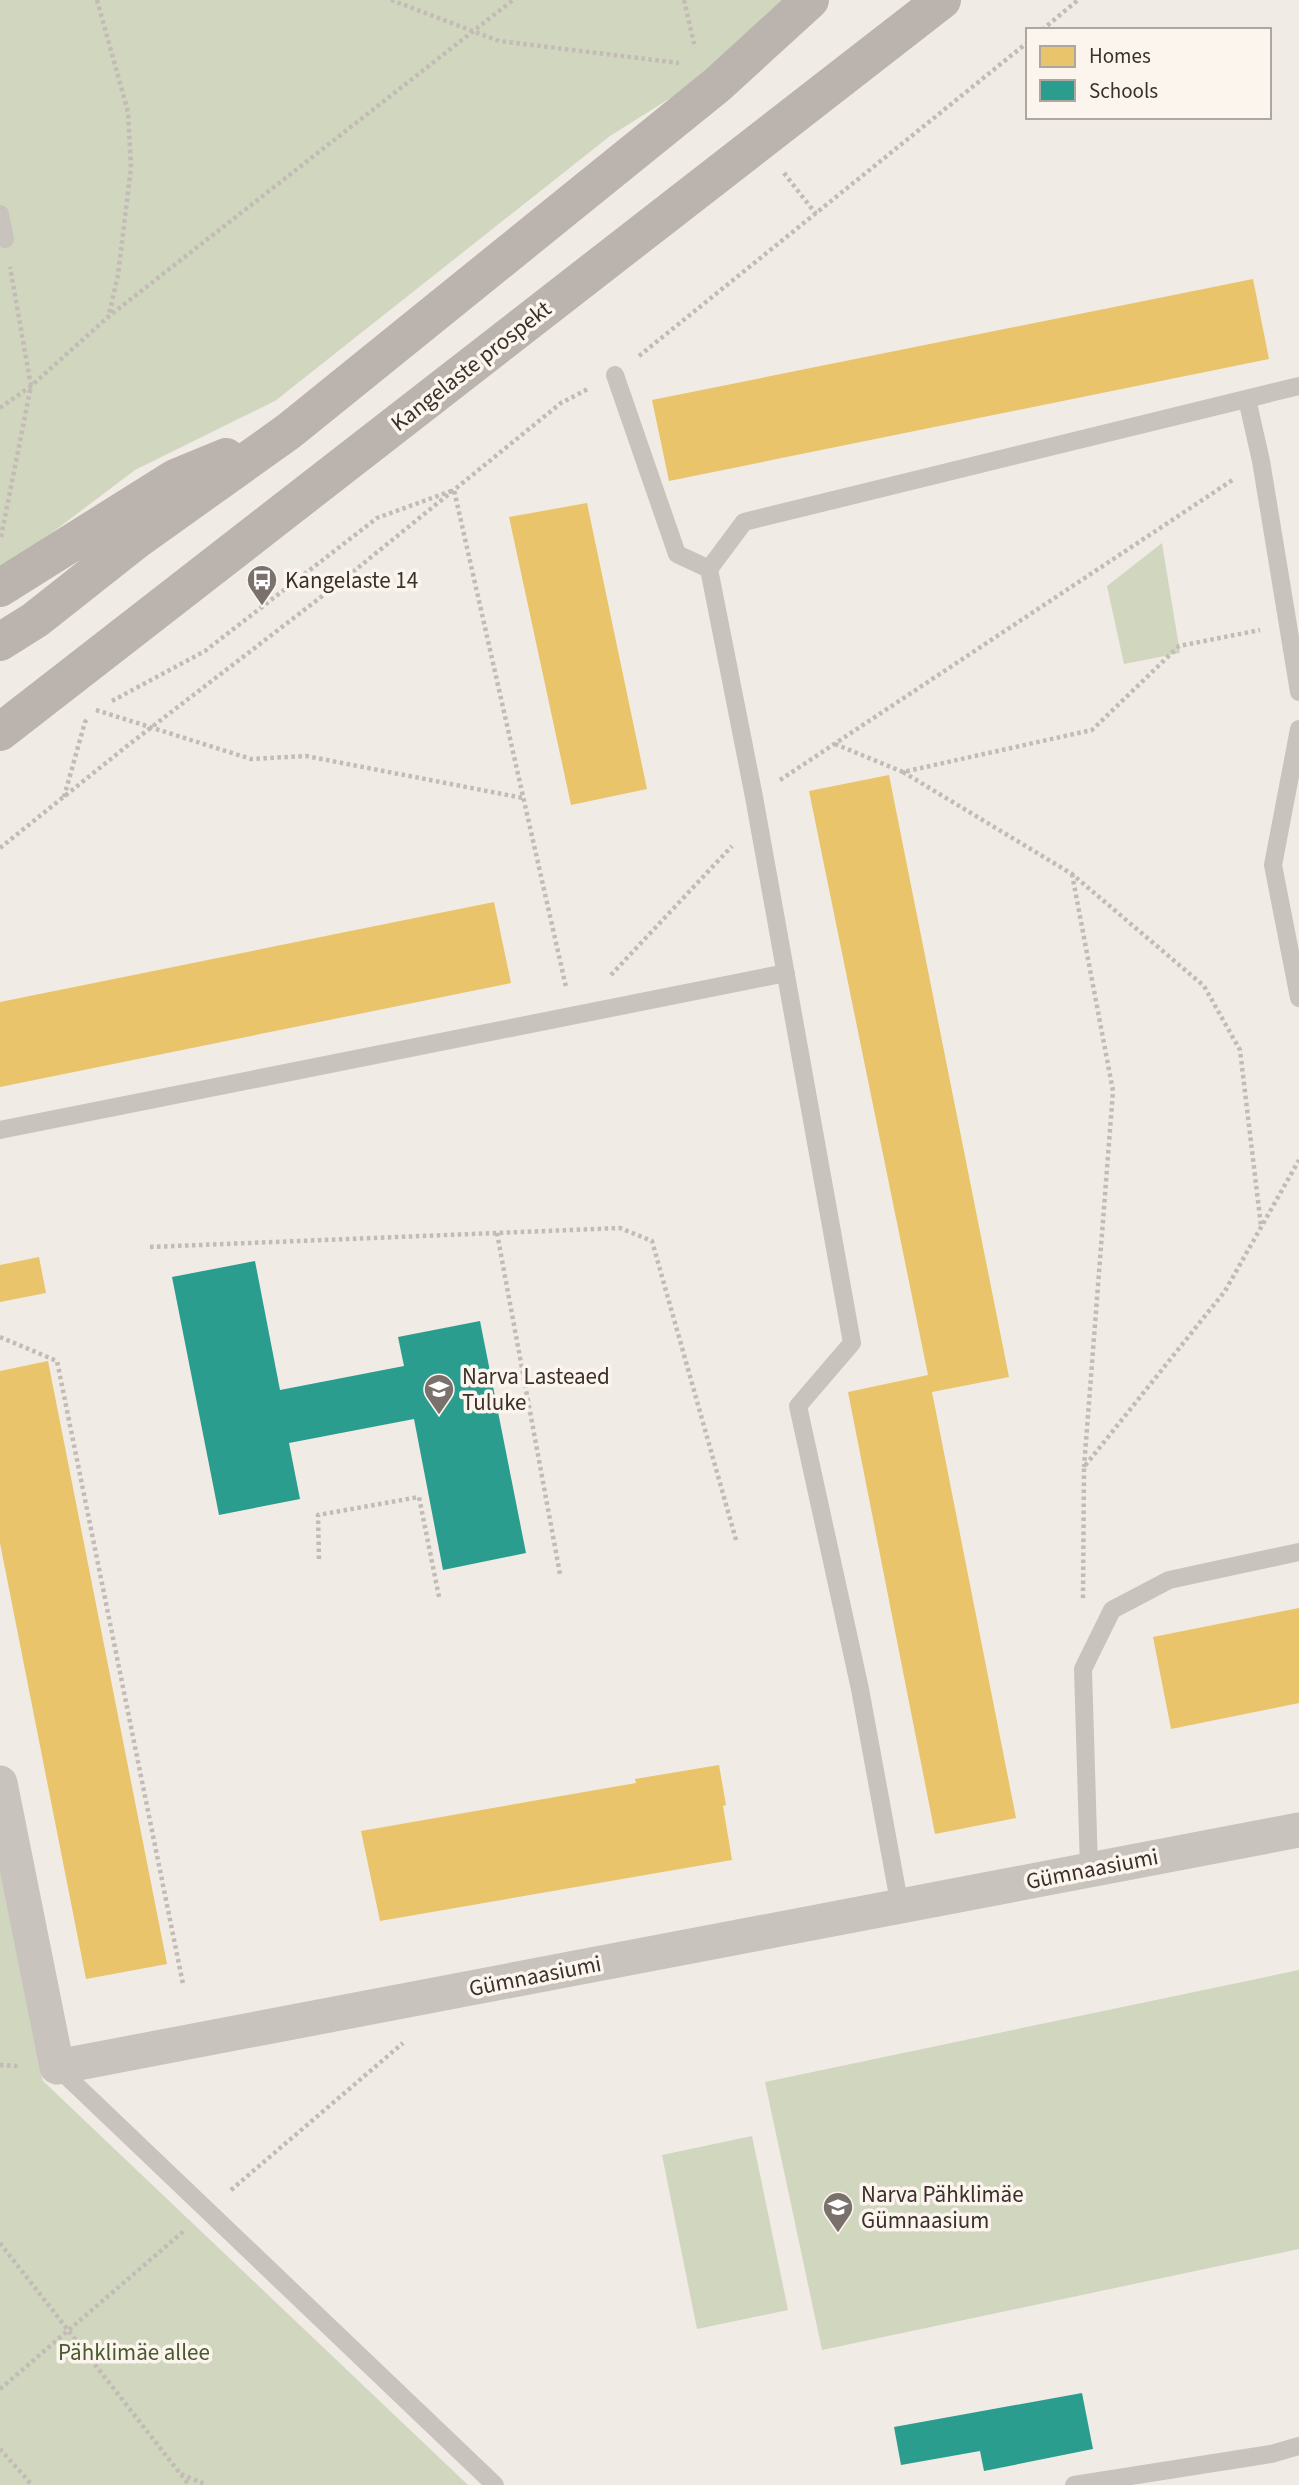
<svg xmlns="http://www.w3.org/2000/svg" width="1299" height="2485" font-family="'Source Sans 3',sans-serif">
  <rect width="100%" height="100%" fill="#f0ebe5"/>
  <!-- green -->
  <path fill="#d1d6bf" d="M0,0H798L691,85L610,136L275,401L135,470L0,572Z
    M1162,543L1180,653L1124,664L1107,586Z
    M0,1870L43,2081L468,2485H0Z
    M1299,1970V2249L822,2350L765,2082Z
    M752,2136L788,2310L697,2329L662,2155Z"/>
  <!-- homes -->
  <path fill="#e9c46a" d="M1253,279L1269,359L669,481L652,400Z
    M587,503L647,789L571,805L509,517Z
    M889,775L1009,1377L932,1392L1016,1818L935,1834L848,1392L928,1375L809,791Z
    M494,902L511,983L0,1087V1002Z
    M39,1257L46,1293L0,1302V1265Z
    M48,1361L167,1964L86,1979L0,1543V1371Z
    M1299,1608V1703L1171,1729L1153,1637Z
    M719,1765L726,1805L723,1806L732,1860L380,1921L361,1831L636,1783L635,1779Z"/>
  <!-- schools -->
  <path fill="#2a9d8f" d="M255,1261L280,1390L404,1366L398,1337L480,1321L526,1553L443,1570L414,1419L289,1443L300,1499L219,1515L172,1277Z
    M1082,2393L1093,2449L984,2471L980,2451L901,2465L894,2427Z"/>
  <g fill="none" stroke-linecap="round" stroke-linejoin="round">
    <!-- path -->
    <path stroke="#c2bbb6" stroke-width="4.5" stroke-dasharray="3.5 3.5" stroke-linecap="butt" d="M97,0L128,112L131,168L118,275L109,315
      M391,0L499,41L679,63
      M684,0L695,48
      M1042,30L1078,0
      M784,173L816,214
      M639,356L1028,42
      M0,408L31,386L108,317L513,0
      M1,537L31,386L10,267
      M112,701L205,651L377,518L454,490L566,987
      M96,710L251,759L306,756L523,798
      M835,744L903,772L1092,730L1179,646L1260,630
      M903,772L1072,874L1204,986L1240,1050L1261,1226
      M780,780L1234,479
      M64,797L85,722L88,718
      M0,848L127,746L338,584L561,403L588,389
      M1072,874L1113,1091L1084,1467
      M611,975L732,846
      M497,1233L560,1574
      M150,1247L620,1228L652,1241L736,1540
      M0,1337L57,1361L183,1984
      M319,1559L318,1515L419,1497L439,1597
      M1083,1598L1084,1467L1225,1291L1299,1160
      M0,2065L18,2066
      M231,2190L403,2043
      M0,2243L189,2485
      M0,2389L185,2230
      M0,2449L32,2485
      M181,2474L207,2485"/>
    <!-- service -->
    <path stroke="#c9c3be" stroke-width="18" d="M0,214L5,239
      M615,375L677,554L709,569L744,522L1299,386
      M1247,399L1261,461L1299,692
      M709,569L754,797L852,1343L798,1406L860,1689L900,1907
      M1299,729L1273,865L1299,998
      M0,1130L786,973
      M1089,1869L1083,1669L1112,1610L1169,1580L1299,1552
      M57,2067L495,2485
      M1074,2485L1271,2454L1299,2446"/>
    <!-- minor -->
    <path stroke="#c9c3be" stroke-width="35" d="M0,1783L57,2067L1299,1830"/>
    <!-- secondary -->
    <path stroke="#bab3ae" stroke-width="38" d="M0,588L175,478L226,457
      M0,642L35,620L135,541L289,431L717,85L810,0
      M0,732L942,0"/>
  </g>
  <!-- icons -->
  <defs>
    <g id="bus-pin" transform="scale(1.575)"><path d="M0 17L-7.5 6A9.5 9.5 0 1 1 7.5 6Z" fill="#7a716c" stroke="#fbf5ee"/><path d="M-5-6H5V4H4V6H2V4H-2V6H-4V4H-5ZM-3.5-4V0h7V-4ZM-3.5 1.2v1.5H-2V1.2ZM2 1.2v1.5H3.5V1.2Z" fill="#fff"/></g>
    <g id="school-pin" transform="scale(1.575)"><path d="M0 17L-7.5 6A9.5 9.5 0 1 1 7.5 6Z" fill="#7a716c" stroke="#fbf5ee"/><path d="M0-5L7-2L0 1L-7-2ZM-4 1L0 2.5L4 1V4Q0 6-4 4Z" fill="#fff"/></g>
  </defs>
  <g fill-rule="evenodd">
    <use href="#bus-pin" x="262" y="580"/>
    <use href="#school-pin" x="439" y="1389"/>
    <use href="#school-pin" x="838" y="2207"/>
  </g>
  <g text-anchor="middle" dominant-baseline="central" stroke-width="7" stroke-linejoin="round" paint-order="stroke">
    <!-- street labels -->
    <g font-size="23" fill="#3b302b" stroke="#fbf5ee">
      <text transform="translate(471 366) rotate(-38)">Kangelaste prospekt</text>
      <text transform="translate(1092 1869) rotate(-11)">Gümnaasiumi</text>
      <text transform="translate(535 1976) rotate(-11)">Gümnaasiumi</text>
    </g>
    <!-- poi labels -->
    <g font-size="23" fill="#3b302b" stroke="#fbf5ee" text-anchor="start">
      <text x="285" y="580">Kangelaste 14</text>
      <text x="462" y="1376">Narva Lasteaed<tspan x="462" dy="26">Tuluke</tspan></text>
      <text x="861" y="2194">Narva Pähklimäe<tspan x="861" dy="26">Gümnaasium</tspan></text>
    </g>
    <!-- park labels -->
    <g font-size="23" fill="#4a5a2e" stroke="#fbf5ee">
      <text x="134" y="2352">Pähklimäe allee</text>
    </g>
  </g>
  <!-- legend -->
  <rect x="1026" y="28" width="245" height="91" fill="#fbf5ee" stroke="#aea6a0" stroke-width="2"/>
  <rect x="1040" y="46" width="35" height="21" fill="#e9c46a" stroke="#aea6a0" stroke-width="2"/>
  <text x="1089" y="63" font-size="21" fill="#3b302b">Homes</text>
  <rect x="1040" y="80" width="35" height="21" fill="#2a9d8f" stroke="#aea6a0" stroke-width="2"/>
  <text x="1089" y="98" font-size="21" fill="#3b302b">Schools</text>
</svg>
